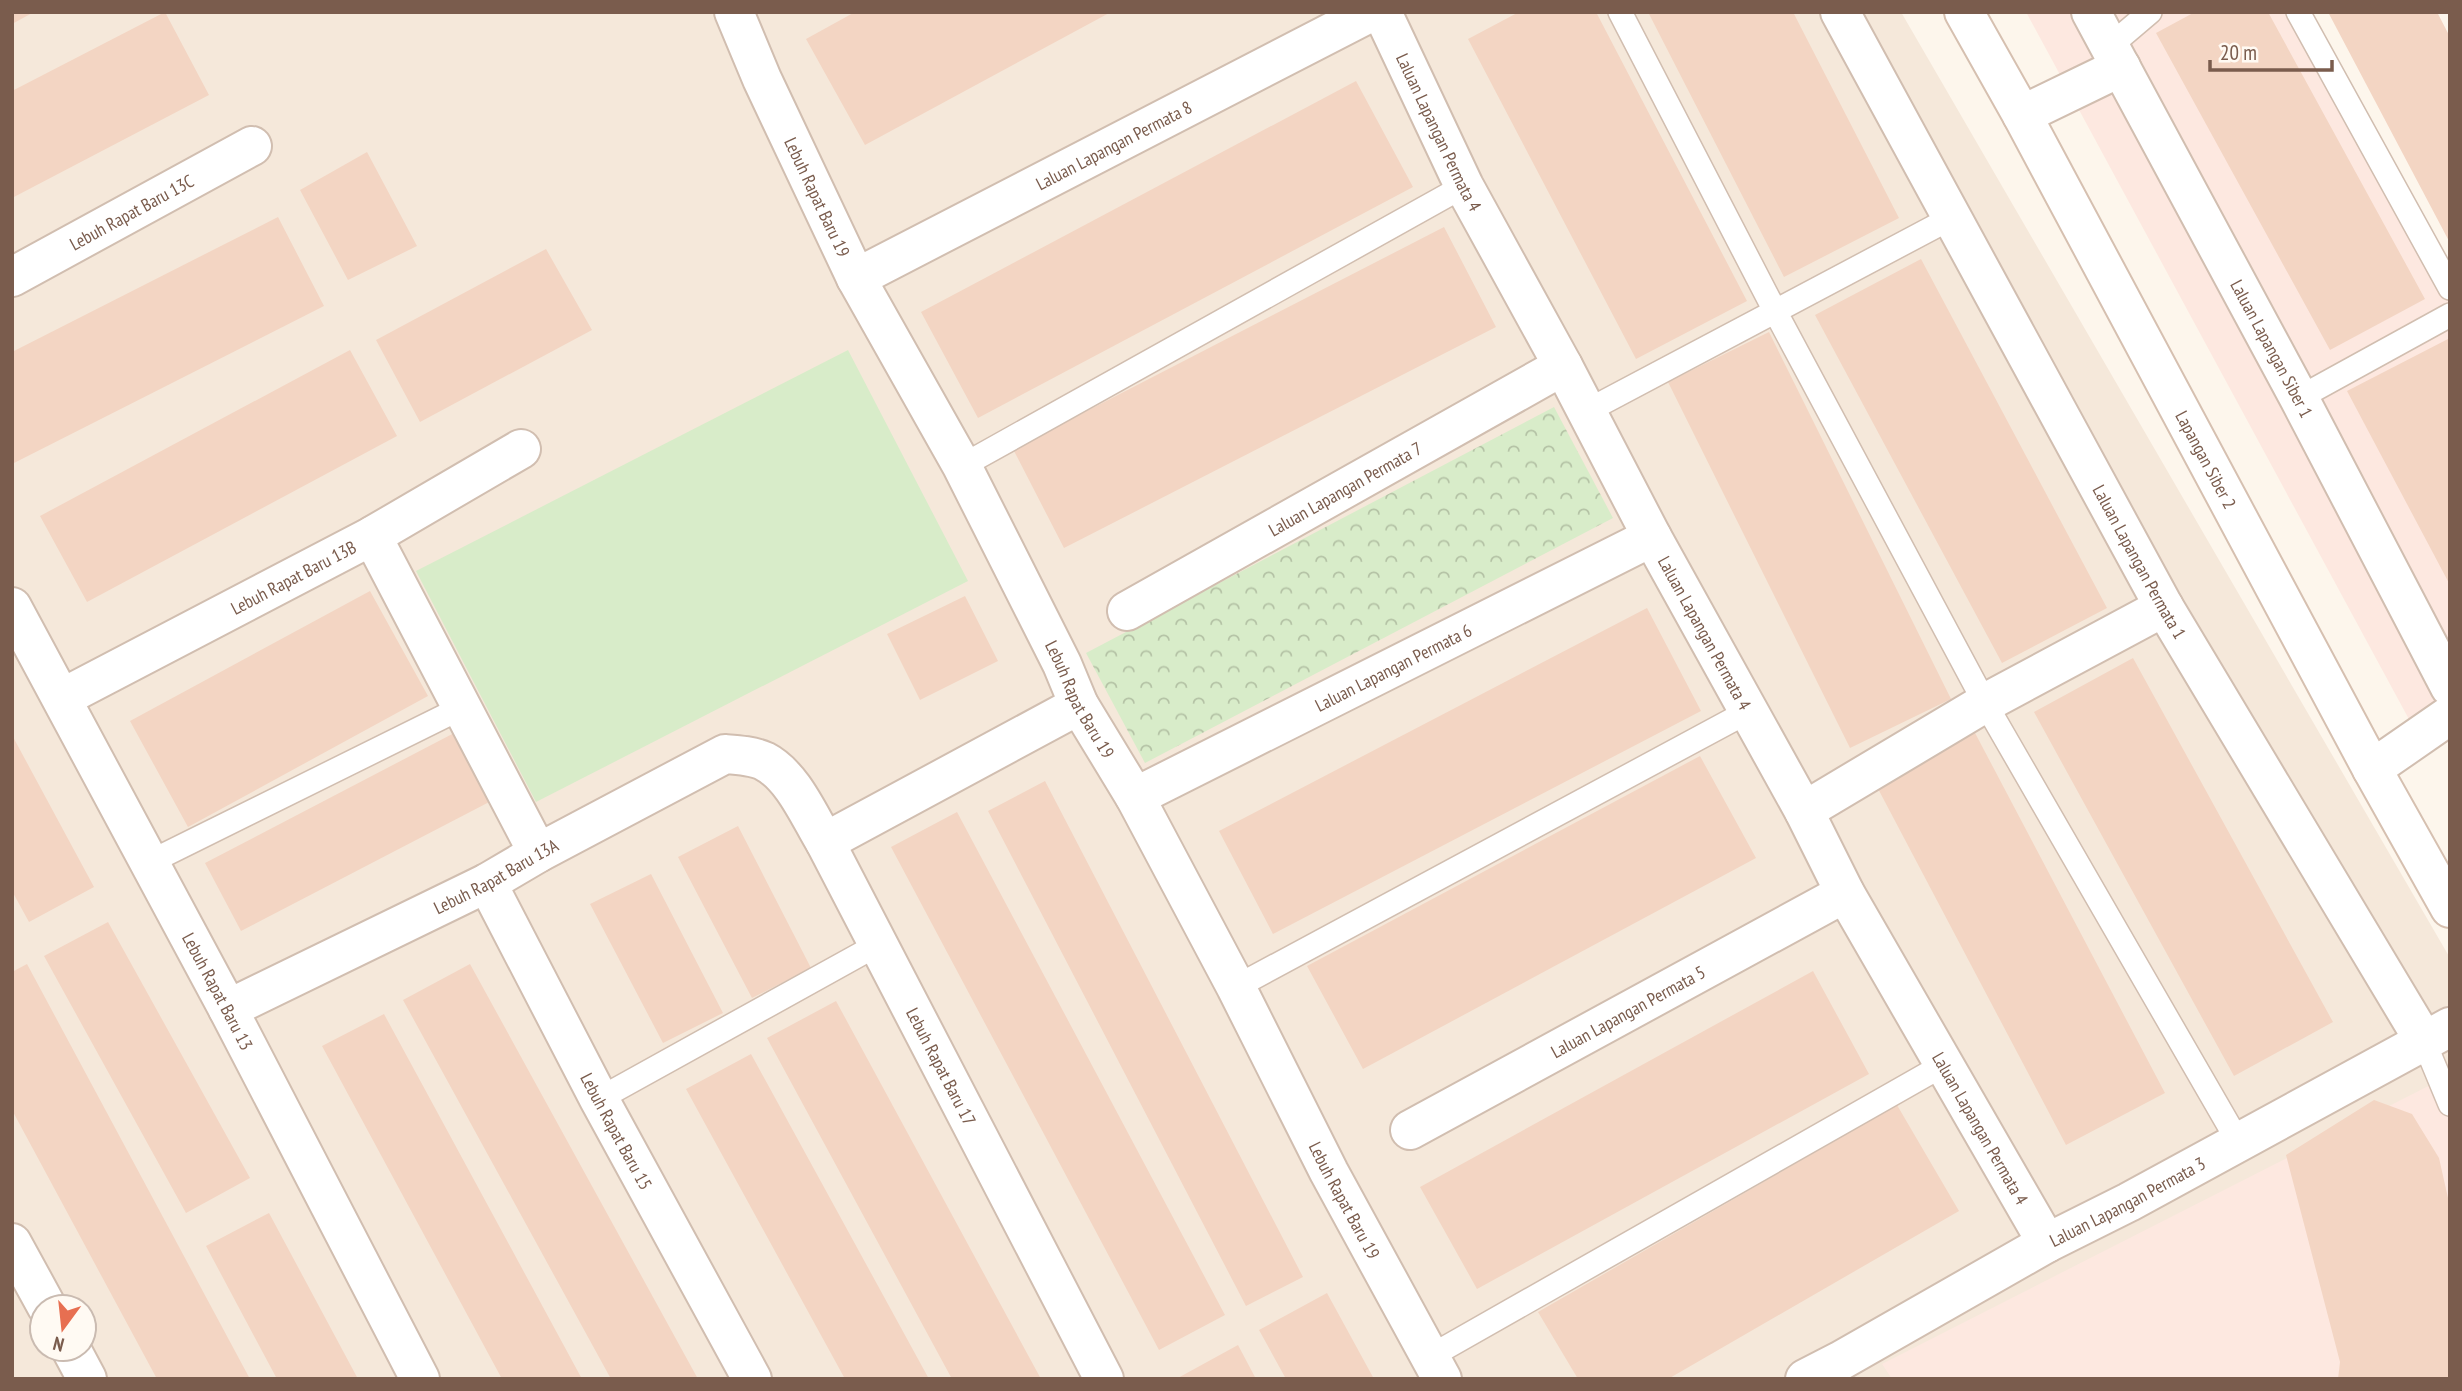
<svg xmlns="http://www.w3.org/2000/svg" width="2462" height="1391" font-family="'PT Sans Narrow',sans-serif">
  <defs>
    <pattern id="park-crowns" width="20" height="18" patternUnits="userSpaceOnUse" patternTransform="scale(1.75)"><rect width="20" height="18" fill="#d8ecc9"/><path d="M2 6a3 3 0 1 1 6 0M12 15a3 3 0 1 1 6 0" fill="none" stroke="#b4c2a5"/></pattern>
  </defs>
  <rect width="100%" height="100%" fill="#fdf6ec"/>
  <!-- residential -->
  <path fill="#f5e8da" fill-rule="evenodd" d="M12,12H1901L2450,958V1379H12ZM42,1307H84V1349H42Z"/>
  <!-- commercial -->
  <path fill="#fde8e0" d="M2026,12H2304L2450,291V703L2411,723Z
    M2450,1075V1379H1892L1882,1364Z"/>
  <!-- green -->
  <path fill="#d8ecc9" d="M848,350L968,581L536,802L416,571Z"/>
  <!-- park -->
  <path fill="url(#park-crowns)" d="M1554,407L1613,518L1145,763L1086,653Z"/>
  <!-- building -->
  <path fill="#f3d5c3" d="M12,12H34L12,24Z
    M165,12L209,95L12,198V91Z
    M855,12H1111L865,145L806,39Z
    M1519,12H1596L1747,301L1636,359L1468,39Z
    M1648,12H1793L1899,218L1784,277Z
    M2195,12H2268L2425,299L2330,350L2156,33Z
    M2328,12H2437L2450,37V243Z
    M1356,81L1413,187L978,418L921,312Z
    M367,152L417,246L348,280L300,190Z
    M278,217L324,306L14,463L12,458V352Z
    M1444,227L1496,327L1064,548L1013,449Z
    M546,249L592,330L420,422L376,340Z
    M1921,259L2107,608L2002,663L1815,315Z
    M1769,332L1951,699L1850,748L1668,382Z
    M2448,339L2450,343V585L2347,391Z
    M350,350L397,436L87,602L40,516Z
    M370,591L428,696L188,827L130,721Z
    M965,596L998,661L920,700L887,634Z
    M1647,608L1701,711L1273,934L1219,831Z
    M2133,658L2333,1022L2234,1076L2034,712Z
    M458,731L495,799L241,931L205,863Z
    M1974,731L2165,1093L2066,1145L1875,783Z
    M12,735L94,887L29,922L12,891Z
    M1700,756L1756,858L1363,1069L1307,966Z
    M1045,781L1303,1277L1246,1306L988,811Z
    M957,812L1225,1315L1159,1350L891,847Z
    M738,826L811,968L752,998L678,857Z
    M651,874L723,1013L663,1043L590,904Z
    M108,922L250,1178L186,1213L44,956Z
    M27,964L250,1379H157L12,1110V972Z
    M470,964L698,1379H611L403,1000Z
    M1813,971L1869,1074L1477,1289L1420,1187Z
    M836,1001L1041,1379H952L767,1038Z
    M384,1014L582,1379H502L322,1046Z
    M751,1054L929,1379H845L686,1089Z
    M2374,1100L2412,1114L2439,1158L2450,1207V1379H2338L2340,1362L2286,1155Z
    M1897,1105L1959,1211L1668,1379H1578L1538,1312Z
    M269,1213L358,1379H277L206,1246Z
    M1327,1293L1374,1379H1286L1259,1330Z
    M1238,1345L1256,1379H1176Z"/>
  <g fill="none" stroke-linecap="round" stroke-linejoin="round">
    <!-- lane casing -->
    <g stroke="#d1beb0" stroke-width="26">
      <path id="lane" d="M1620,12L1775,311L1985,703L2239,1143
        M2298,12L2450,288
        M2110,46L2150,12
        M2299,398L2450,315
        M1587,411L1951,218
        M962,466L1464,186
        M148,863L463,707
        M1236,987L1749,711
        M2423,1039L2450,1104
        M599,1099L877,945
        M1431,1356L1945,1064"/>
    </g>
    <!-- street casing -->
    <g stroke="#d1beb0" stroke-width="42">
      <g id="street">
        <path id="s1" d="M734,12L762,79L856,278L962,466L1062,664L1079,705L1135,797L1236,987L1329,1172L1442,1379"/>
        <path id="s2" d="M1382,12L1464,186L1563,366L1652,537L1804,811L1845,893L2047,1243"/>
        <path id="s3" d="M1840,12L2164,607L2423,1039"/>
        <path id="s4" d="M2091,12L2299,398L2450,687"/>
        <path d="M2022,115L2121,67"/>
        <path id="s5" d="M12,277L252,146"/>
        <path id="s6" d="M856,278L1371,12"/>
        <path d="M372,536L538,853"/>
        <path id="s7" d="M12,607L228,1009L420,1379"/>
        <path id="s8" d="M1127,611L1563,366"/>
        <path id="s9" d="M62,698L372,536L521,449"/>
        <path d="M2372,769L2450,715"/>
        <path id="s10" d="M1135,797L1652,537"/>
        <path d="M1804,811L1985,703L2164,607"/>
        <path d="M825,842L1079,705"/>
        <path id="s11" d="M487,883L599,1099L752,1379"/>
        <path id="s12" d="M228,1009L487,883L538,853L725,754C738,755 753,756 764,761C793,776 809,816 825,842L1104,1379"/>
        <path id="s13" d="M1410,1130L1845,893"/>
        <path d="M12,1243L47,1307"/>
        <path d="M71,1349L87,1379"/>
        <path id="s14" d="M1805,1379L1840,1361L2047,1243L2129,1202L2450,1027"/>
      </g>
    </g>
    <!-- secondary casing -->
    <g stroke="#d6c0b0" stroke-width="42">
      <g id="secondary">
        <path id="s15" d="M1964,12L2022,115L2372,769L2450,908"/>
      </g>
    </g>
    <!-- lane -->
    <use href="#lane" stroke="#fff" stroke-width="23"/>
    <!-- street -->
    <use href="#street" stroke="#fff" stroke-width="38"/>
    <!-- secondary -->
    <use href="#secondary" stroke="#fff" stroke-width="38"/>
  </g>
  <g text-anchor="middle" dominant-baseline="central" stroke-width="7" stroke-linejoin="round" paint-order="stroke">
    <!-- street labels -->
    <g font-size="18" fill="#7a5c4d" stroke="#fffaf3">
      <text stroke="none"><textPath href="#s2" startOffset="133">Laluan Lapangan Permata 4</textPath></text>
      <text stroke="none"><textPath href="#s6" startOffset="290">Laluan Lapangan Permata 8</textPath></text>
      <text stroke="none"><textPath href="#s1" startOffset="203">Lebuh Rapat Baru 19</textPath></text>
      <text stroke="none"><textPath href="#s5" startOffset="136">Lebuh Rapat Baru 13C</textPath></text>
      <text stroke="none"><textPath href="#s4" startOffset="382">Laluan Lapangan Siber 1</textPath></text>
      <text stroke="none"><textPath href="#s15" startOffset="509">Lapangan Siber 2</textPath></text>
      <text stroke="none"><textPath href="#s8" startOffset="250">Laluan Lapangan Permata 7</textPath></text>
      <text stroke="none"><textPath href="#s3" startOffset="626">Laluan Lapangan Permata 1</textPath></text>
      <text stroke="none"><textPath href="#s9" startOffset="261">Lebuh Rapat Baru 13B</textPath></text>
      <text stroke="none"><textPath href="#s2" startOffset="700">Laluan Lapangan Permata 4</textPath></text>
      <text stroke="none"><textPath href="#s10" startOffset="289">Laluan Lapangan Permata 6</textPath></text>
      <text stroke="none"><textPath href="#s1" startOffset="770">Lebuh Rapat Baru 19</textPath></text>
      <text stroke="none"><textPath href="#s12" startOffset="299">Lebuh Rapat Baru 13A</textPath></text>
      <text stroke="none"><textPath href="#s7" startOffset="436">Lebuh Rapat Baru 13</textPath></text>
      <text stroke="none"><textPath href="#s13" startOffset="248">Laluan Lapangan Permata 5</textPath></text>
      <text stroke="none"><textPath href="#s12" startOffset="954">Lebuh Rapat Baru 17</textPath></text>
      <text stroke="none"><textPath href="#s2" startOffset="1267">Laluan Lapangan Permata 4</textPath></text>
      <text stroke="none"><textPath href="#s11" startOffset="280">Lebuh Rapat Baru 15</textPath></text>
      <text stroke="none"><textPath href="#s1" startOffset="1337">Lebuh Rapat Baru 19</textPath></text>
      <text stroke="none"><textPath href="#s14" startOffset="368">Laluan Lapangan Permata 3</textPath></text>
    </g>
  </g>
  <!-- border -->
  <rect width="2462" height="1391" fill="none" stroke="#7a5c4d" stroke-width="28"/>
  <!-- north arrow -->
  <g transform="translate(63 1328) rotate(195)"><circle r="33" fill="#fffaf3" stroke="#cabbb1" stroke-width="2"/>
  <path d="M0-5L12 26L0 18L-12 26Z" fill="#e76f51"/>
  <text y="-10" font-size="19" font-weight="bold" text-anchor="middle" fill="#7a5c4d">N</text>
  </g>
  <!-- scale -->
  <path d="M2210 60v10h122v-10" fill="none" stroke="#7a5c4d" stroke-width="3.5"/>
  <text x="2220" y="60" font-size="21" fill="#7a5c4d" stroke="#fffaf3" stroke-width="5" paint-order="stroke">20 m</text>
</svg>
